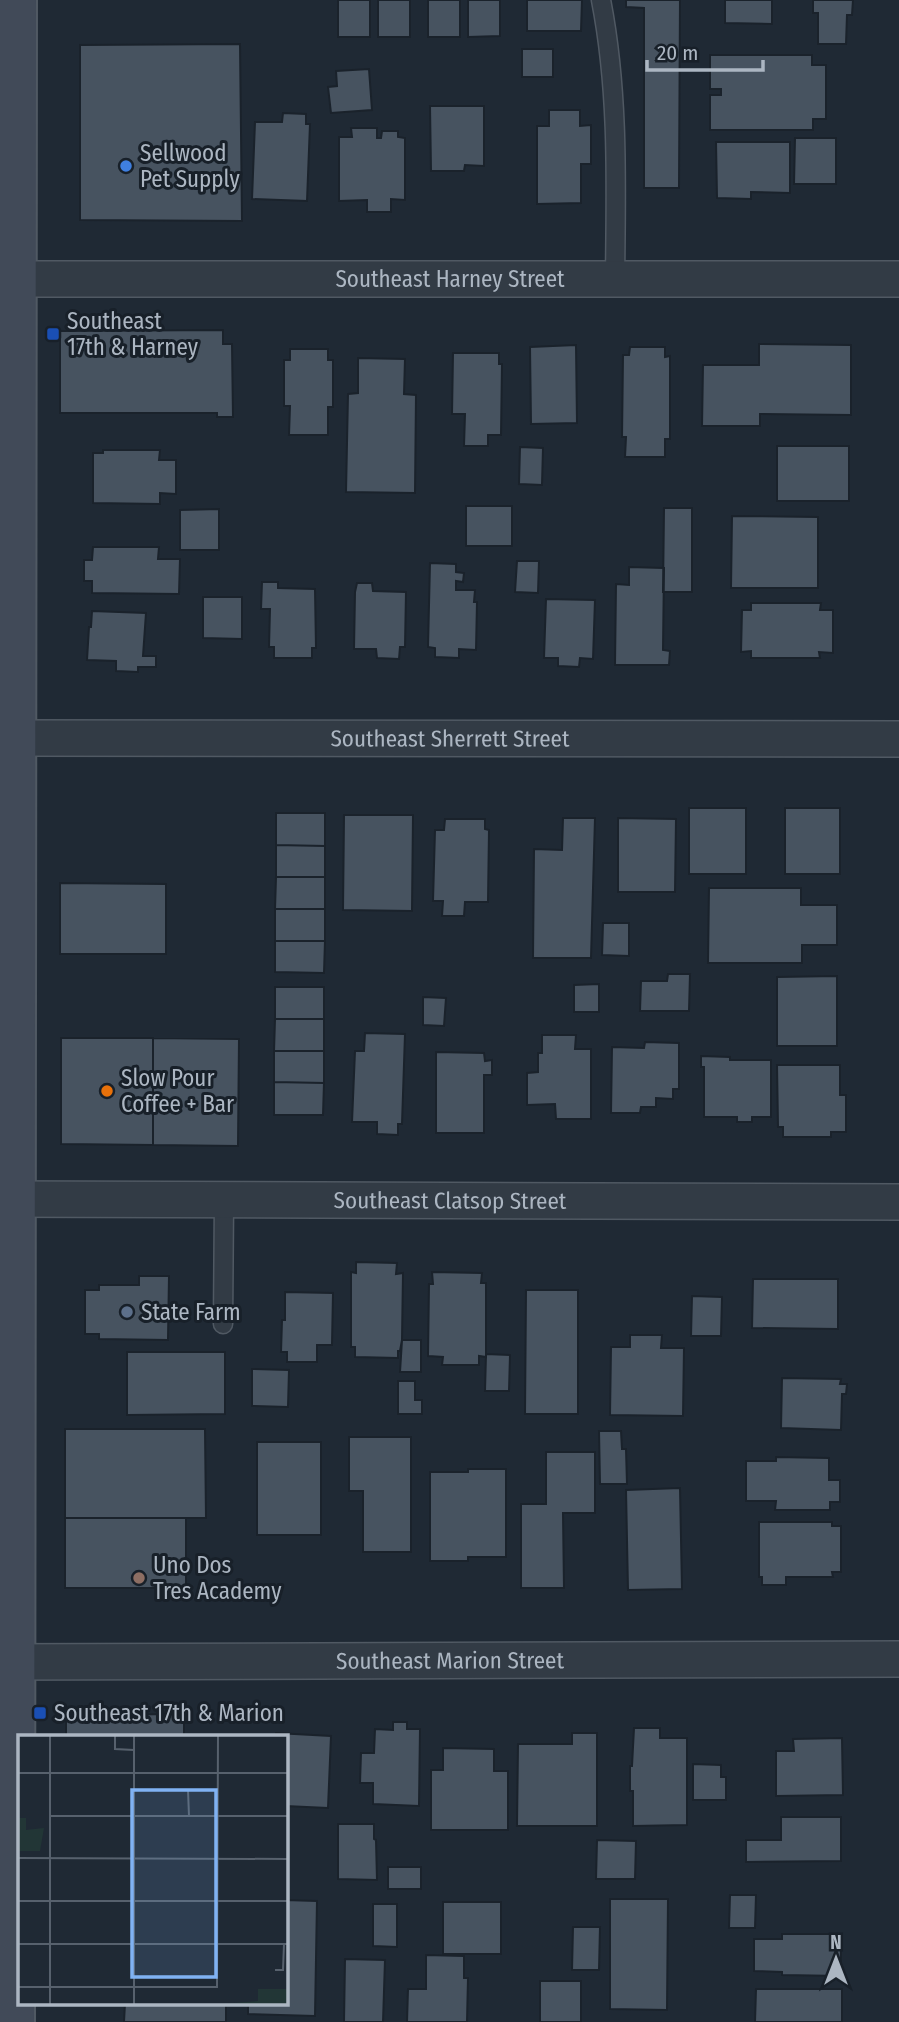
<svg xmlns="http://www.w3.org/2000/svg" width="899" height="2022" font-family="'Fira Sans Condensed',sans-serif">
  <rect width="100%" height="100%" fill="#1f2934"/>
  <!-- building -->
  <path fill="#475360" stroke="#1a222b" stroke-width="2" d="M338,0H370V37H338Z
    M378,0H410V37H378Z
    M428,0H460V37H428Z
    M468,0H500V36L468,37Z
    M527,0H582L581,31H527Z
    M626,0H680L679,188H644V8L626,7Z
    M725,0H772V24L725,23Z
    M813,0H853L852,15H847L846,44H818V13H813Z
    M240,44L242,221L80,220V45Z
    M522,49H553V77H522Z
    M710,55H812V65H826V119H813V130H710V95H721V89H710Z
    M369,69L372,110L331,113L328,87L337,86L336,71Z
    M430,106H484V166L465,165L464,171H431Z
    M549,110H580V126L591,125V164H581V203L537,204V126H549Z
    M283,113L306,114V124H310L307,201L252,199L255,122H282Z
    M351,128H377V138H381L382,131H398V137L405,138V200L391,199V212H367V200L339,201V137H352Z
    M795,138H836V184H794Z
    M716,142H790V193L751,192V199L717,198Z
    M223,330V344H232L233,417H217V413H60V331Z
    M759,344L851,345V415L760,414V426H702L703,365H759Z
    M576,345L577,423L531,424L530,347Z
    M630,347H665V357L670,356V439H665V457H625L626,437H622L623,355H629Z
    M290,349H328V360H333V407H328V435H289L290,406H284V360H290Z
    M453,353H499V364H502L501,435H488V446H464L465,414H452Z
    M358,358L405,359L404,394L416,395L415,493L346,492L348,394L358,393Z
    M777,446H849V501H777Z
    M520,447L543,448L542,485L519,484Z
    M103,450H160L159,460H176V494L160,493V504L93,503V453H103Z
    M466,506H512V546H466Z
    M664,508H692V592H663Z
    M219,509V550H180V510Z
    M732,516L818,517V588H731Z
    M93,547H159L158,559H180L179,594L92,593V581H84V560H92Z
    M517,561H539L538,593L515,592Z
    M430,563L456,564V572L464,573L463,582L456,581V590H475L474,602H477L476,650L459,649V658L435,657V648L428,647Z
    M629,567L664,568L663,650L670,651L669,665H615L616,584L629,585Z
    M262,582H278V588L315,589L316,648H312V658H274V647H269L270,609H261Z
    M357,583H372L373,591L406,592L405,647H400L399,659L377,658L376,649H354L355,592Z
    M203,597H242V639L203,638Z
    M546,599L595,600L593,659L580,658L579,667L558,666V658H544Z
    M751,603H821L820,610H833V653L819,652L820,658H751V651L741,652L742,610H751Z
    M92,611L146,613L143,656H156V667H138V672L116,671V661L87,660L89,627H91Z
    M689,808H746V874H689Z
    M785,808H840V874H785Z
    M276,813H325V846L276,845Z
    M344,815H413L412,911L343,910Z
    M563,818H595L591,958H533L534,849L562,850Z
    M618,818L676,819L675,892H618Z
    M445,819H485V829L489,830L488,902H465L464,916H442L443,901H433L435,830H444Z
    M276,845L325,846V877H276Z
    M276,877H325V909H275Z
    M60,883L166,884V954H60Z
    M709,888H801V905H837V945H802V963H708Z
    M275,909H325V941H275Z
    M603,923H629V956L602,955Z
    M275,941H325L324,973L275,972Z
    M668,974H690L689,1011H640L641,981H667Z
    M837,976V1046H777V977Z
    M599,984V1012H574V985Z
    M275,987H324V1019H275Z
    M423,997L446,998L444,1026L423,1025Z
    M275,1019H324V1051H274Z
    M365,1033L405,1034L402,1124H398V1135L377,1134V1122H352L355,1051H364Z
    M542,1035H576L575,1049H591V1119H556L555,1104L527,1105V1073L538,1072V1053H542Z
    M61,1038H153V1145L61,1144Z
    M153,1038L239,1039L238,1146L153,1145Z
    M645,1042L679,1043V1089H673V1099L656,1098V1107H641L640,1113H611L612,1047L644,1048Z
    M274,1051H324V1083L274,1082Z
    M436,1052L484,1053L485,1061L492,1060V1075H484V1133H436Z
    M701,1056L730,1057V1060H771V1117H752V1122H737V1117H704V1067H701Z
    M777,1065H840V1095H846V1132H831V1137H783V1127H778Z
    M274,1082L324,1083L323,1115H274Z
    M356,1262L397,1263L396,1274L403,1273L402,1340L400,1351H398V1358L355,1357V1347H351V1272L356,1273Z
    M432,1272L482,1273L481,1283H486V1357L479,1356V1365H442L443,1357L428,1356L429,1284H433Z
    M139,1276H169L168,1340L99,1339V1334H85V1290H99V1285H139Z
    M753,1279H838V1329L752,1328Z
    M526,1290H578V1414H525Z
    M285,1292L333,1293L332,1345H317V1362H287V1352H281L282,1320H285Z
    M692,1296L722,1297L721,1336H691Z
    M630,1335H662L661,1348H684L683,1416L610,1415L611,1347H630Z
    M402,1340H421V1372H400Z
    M127,1352H225V1414L127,1415Z
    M486,1354L510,1355L509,1391H485Z
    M252,1369L289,1370L288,1407L252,1406Z
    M782,1378L841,1379L840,1384H847L846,1394H842L841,1430L781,1428Z
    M398,1381H415V1400H422V1414H398Z
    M65,1429H205L206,1518H65Z
    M599,1431H621L622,1449H626L627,1484H600Z
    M349,1437H411V1552H363V1491H349Z
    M257,1442H321V1535H257Z
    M546,1452H595V1513H563L564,1588H521V1504H546Z
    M776,1457L829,1458V1480H840V1502H830V1510H775L776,1501H746V1461H776Z
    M468,1469H506V1557H468V1561H430V1472H468Z
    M680,1488L682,1589L628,1590L626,1490Z
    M65,1518H186V1588H65Z
    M759,1522H832V1526H841V1572H832L833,1577H786V1585H762V1577H759Z
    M184,1714V1737H66V1715Z
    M393,1722H407V1729H420L419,1806L373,1804V1783H360L361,1753H374L375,1729L393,1730Z
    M634,1728H660V1738H687V1825L633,1826V1791H630V1766H632Z
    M276,1733L331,1736L328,1808L285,1806V1737H276Z
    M572,1733H597V1826H517L518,1744H572Z
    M842,1738L843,1795L776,1796V1751H794L793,1739Z
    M443,1748L494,1749V1771H508V1830H431V1770H443Z
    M693,1764L721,1765V1777H726V1800H693Z
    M781,1817H841V1861L746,1862V1840H781Z
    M338,1824H374V1839L376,1840L377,1880L338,1879Z
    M597,1840L636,1841L635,1879H596Z
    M388,1867H421V1889H388Z
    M730,1895H756L755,1928H729Z
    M610,1899H668L667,2010L610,2009Z
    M285,1900L317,1901L315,2016L248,2014V2003H285Z
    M443,1902H501V1954H443Z
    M373,1904H397V1947L373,1946Z
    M573,1927H600L599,1970H572Z
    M782,1934H830V1938L841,1939V1976L782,1975V1972L754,1971V1939H782Z
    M426,1955L464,1956V1978H468L467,2022H407L408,1989H426Z
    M345,1959L385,1960L383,2022H344Z
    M540,1981H581V2022H540Z
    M756,1989H842V2022H755Z
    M125,2003H226V2022H124Z"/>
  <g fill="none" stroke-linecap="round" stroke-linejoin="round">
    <!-- lane casing -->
    <g stroke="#505963" stroke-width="21">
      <path id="lane" d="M601,0C619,92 616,186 615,279
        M223,1324L224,1200"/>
    </g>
    <!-- street casing -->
    <g stroke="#505963" stroke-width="38">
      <g id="street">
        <path id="s1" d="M0,279H899"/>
        <path id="s2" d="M0,738L899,739"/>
        <path id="s3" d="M0,1199L899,1202"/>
        <path id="s4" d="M0,1662L899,1659"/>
      </g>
    </g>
    <!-- secondary casing -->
    <g stroke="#505963" stroke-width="42">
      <path id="secondary" d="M15,2022L17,0"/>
    </g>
    <!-- lane -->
    <use href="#lane" stroke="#323b45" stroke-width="18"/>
    <!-- street -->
    <use href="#street" stroke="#323b45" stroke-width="35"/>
    <!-- secondary -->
    <use href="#secondary" stroke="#414a58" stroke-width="38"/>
  </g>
  <!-- markers -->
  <circle fill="#3f7fe0" stroke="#182029" stroke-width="2.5" cx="126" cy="166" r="7"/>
  <g fill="#1a4fb4" stroke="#182029" stroke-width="2.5">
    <rect x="46" y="327" width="14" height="14" rx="3.5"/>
    <rect x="33" y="1706" width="14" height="14" rx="3.5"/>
  </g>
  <circle fill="#e8710a" stroke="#182029" stroke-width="2.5" cx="107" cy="1091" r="7"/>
  <circle fill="#5c6f8a" stroke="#182029" stroke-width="2.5" cx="127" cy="1312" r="7"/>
  <circle fill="#8d6e63" stroke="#182029" stroke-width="2.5" cx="139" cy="1578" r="7"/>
  <g text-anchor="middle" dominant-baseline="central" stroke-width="6" stroke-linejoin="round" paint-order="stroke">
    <!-- poi labels -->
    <g font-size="23" fill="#acb6c2" stroke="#182029" text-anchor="start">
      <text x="140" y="153">Sellwood<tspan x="140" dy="26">Pet Supply</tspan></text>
      <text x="67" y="321">Southeast<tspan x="67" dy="26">17th &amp; Harney</tspan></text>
      <text x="121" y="1078">Slow Pour<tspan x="121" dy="26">Coffee + Bar</tspan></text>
      <text x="141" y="1312">State Farm</text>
      <text x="153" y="1565">Uno Dos<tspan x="153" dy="26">Tres Academy</tspan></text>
      <text x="54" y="1713">Southeast 17th &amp; Marion</text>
    </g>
    <!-- street labels -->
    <g font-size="23" fill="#acb6c2" stroke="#182029">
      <text stroke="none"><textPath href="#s1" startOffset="450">Southeast Harney Street</textPath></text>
      <text stroke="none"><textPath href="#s2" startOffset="450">Southeast Sherrett Street</textPath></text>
      <text stroke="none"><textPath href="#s3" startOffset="450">Southeast Clatsop Street</textPath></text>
      <text stroke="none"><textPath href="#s4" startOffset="450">Southeast Marion Street</textPath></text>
    </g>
  </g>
  <!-- overview -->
  <g transform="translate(18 1735)">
    <rect width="270" height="270" fill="#1f2934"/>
    <path d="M0,83H8V95L26,93L22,116H0ZM240,254H269V269H204L240,266Z" fill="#223636"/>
    <path fill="none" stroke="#57616d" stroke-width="2" d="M97,0V14L116,15M0,38H270M170,55L171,81M32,81H270M0,123L270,124M0,166H270M0,209H270M257,235H265L266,209M0,252H199L200,0M32,269V0M116,269V0"/>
    <path fill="#80b2f3" fill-opacity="0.15" stroke="#80b2f3" stroke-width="3.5" d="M114,55H198V242H114Z"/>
    <rect width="270" height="270" fill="none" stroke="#acb6c2" stroke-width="3.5"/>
  </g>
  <!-- north arrow -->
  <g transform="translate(836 1959)" stroke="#182029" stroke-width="5" paint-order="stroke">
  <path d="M0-5L12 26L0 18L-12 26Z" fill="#acb6c2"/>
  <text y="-10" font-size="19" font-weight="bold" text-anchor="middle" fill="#acb6c2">N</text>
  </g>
  <!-- scale -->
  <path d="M647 60v10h116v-10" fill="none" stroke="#acb6c2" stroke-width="3.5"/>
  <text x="657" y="60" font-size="21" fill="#acb6c2" stroke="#182029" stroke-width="5" paint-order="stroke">20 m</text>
</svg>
